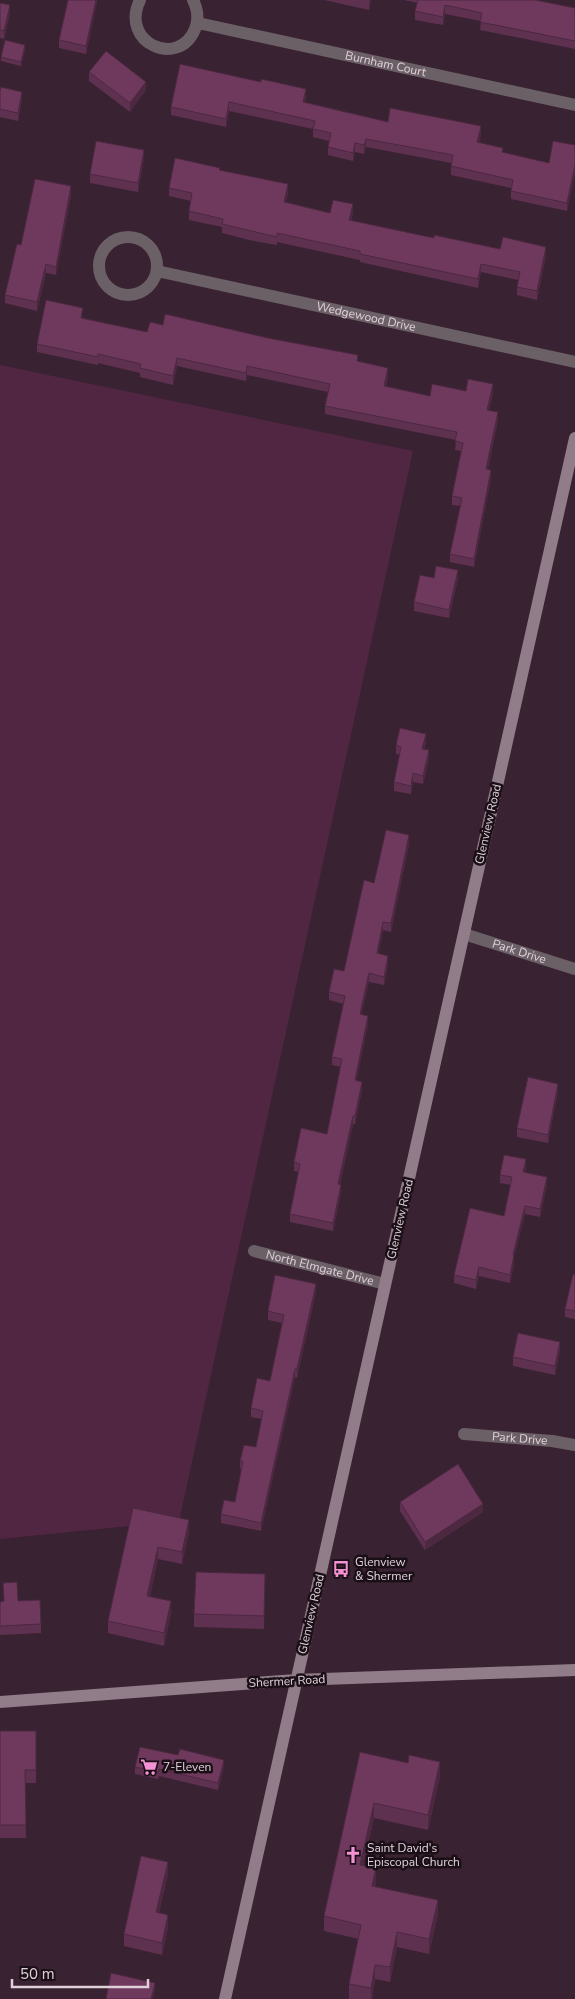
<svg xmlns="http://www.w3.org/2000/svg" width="575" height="1999" font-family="'Nunito Sans',sans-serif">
  <rect width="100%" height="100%" fill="#392231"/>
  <!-- green -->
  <path fill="#512643" d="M0,365L413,451L179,1521L0,1539Z"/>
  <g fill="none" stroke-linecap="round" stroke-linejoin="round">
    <!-- street -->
    <g stroke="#6c6067" stroke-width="12">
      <path d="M140,0C119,43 179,69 195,29C199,19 198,10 193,0"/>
      <path id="s1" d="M198,23L575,105"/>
      <circle cx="128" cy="266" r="29"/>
      <path id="s2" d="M157,271L575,362"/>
      <path id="s3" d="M464,934L575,969"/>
      <path id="s4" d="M254,1251L385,1284"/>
      <path id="s5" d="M464,1434L552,1441L575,1445"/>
    </g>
    <!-- secondary -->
    <path stroke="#917d89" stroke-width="12" d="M0,1702L296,1680L575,1670
      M225,1999L575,438"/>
  </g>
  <!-- wall -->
  <path fill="#5f3150" d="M97,0L86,54L59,48V40Z
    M324,0H371L369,10Z
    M404,0H535L575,8V49L480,30L481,21L445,14L443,25L415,20V11L417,3Z
    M0,3L10,13L4,39L0,38Z
    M25,49L21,66L1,61V57Z
    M89,72L146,90L130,112L89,81Z
    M0,91L22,100L18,121L0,117Z
    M306,97L305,102L388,122L481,134L479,143L503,153L549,163L575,145V173L567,211L511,199V188L451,175V163L366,147L364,154L355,152L353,161L328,155V147L329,141L313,137V129L229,111L226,127L171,115V107Z
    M144,158L138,192L90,183V174Z
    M220,170L288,193L286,202L330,213L353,212L351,221L434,238L500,249L546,255L537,300L517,295V287L518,280L481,272L478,288L360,262V260L277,242V245L249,240L222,233V227L189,220V211L191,201L169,196V188Z
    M71,195L56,275L46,273L37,311L5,303V295L21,245Z
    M83,317V318L147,332L163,325L358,361L388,376L386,386L430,396L466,391L493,393L489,410L498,420L488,469L491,478L474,567L450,562V554L461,506L452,505V496L461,451L455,450L456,440L325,414V406L328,392L247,375L246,381L177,366L173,385L140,377V373L98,363V365L37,352V344Z
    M434,578L458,579L449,618L414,611V602Z
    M426,742L424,749L429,759L423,784L413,782L411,794L394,791V782L400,755L396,754V745Z
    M409,844L391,932L383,930L378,954L388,965L384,985L369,982L361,1014L368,1024L356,1080L362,1090L355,1124H353L340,1185L341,1193L333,1231L290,1222V1214L299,1172L294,1171V1162L327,1134L341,1067L332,1065V1057L344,1004L329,1000V992L344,971L374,883Z
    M558,1092L548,1143L517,1137V1128Z
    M526,1168L525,1172L547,1185L540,1217L525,1214L514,1256V1264L510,1283L479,1276L476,1289L454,1283V1275L504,1216L511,1185L500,1183V1175Z
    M575,1275V1319L565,1317V1309Z
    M316,1292L297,1378L295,1377L261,1531L221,1523V1514L235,1502L242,1469H240V1461L256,1447L262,1419L251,1417V1408L270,1381L282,1323L268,1320V1311Z
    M560,1350L555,1375L513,1366V1357Z
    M400,1502L483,1512L425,1550L400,1511Z
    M133,1508L189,1532L182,1564L158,1559L150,1596L171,1613L164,1646L108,1633V1621Z
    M265,1574L264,1629L194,1627V1614Z
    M18,1601L41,1624V1633L0,1635V1602Z
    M0,1731H36V1783H25L26,1838H0Z
    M360,1752L440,1776L428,1830L374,1818L363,1866L376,1883L375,1887L438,1915L429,1954L397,1947L390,1982L375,1979L372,1999H349V1984L359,1939L324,1931V1916Z
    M224,1766L218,1790L159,1776L158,1779L135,1774V1767Z
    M168,1874L159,1913L168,1927L162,1955L124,1946V1934Z"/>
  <!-- shaded-wall -->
  <path fill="#4d2841" d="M96,0H97V3L86,54V46Z
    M369,0H371L369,10Z
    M10,5V13L4,39V31Z
    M445,5V14L443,25V17Z
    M25,45V49L21,66V62Z
    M146,82V90L130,112V103Z
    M306,89V97L303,110V102Z
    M22,92V100L18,121V113Z
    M229,102V111L226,127V119Z
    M481,126V134L477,151V142Z
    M366,139V147L364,154V145Z
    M355,143V152L353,161V153Z
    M144,150V158L138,192V183Z
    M575,165V173L567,211V203Z
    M288,184V193L284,211V202Z
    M71,186V195L56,275V267Z
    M353,204V212L349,229V220Z
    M546,247V255L537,300V291Z
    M46,264V273L37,311V302Z
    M481,264V272L478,288V279Z
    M177,358V366L173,385V376Z
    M247,366V375L246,381V373Z
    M388,368V376L384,394V386Z
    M493,384V393L487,418V410Z
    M498,412V420L486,477V469Z
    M491,470V478L474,567V559Z
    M458,570V579L449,618V610Z
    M426,734V742L422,758V749Z
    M429,750V759L423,784V776Z
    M413,773V782L411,794V786Z
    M409,835V844L391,932V923Z
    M383,922V930L377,962V953Z
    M388,956V965L384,985V977Z
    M369,973V982L360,1022V1014Z
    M368,1016V1024L355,1089V1080Z
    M362,1082V1090L355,1124V1116Z
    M558,1084V1092L548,1143V1135Z
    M353,1116V1124L338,1193V1184Z
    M526,1159V1168L523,1181V1172Z
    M547,1177V1185L540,1217V1209Z
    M341,1185V1193L333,1231V1223Z
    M525,1206V1214L514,1256V1264L510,1283V1275L513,1255Z
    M479,1267V1276L476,1289V1280Z
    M316,1284V1292L297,1378V1369Z
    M560,1342V1350L555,1375V1366Z
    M295,1369V1377L261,1531V1523Z
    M483,1504V1512L425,1550V1542Z
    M189,1520V1532L182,1564V1552Z
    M158,1547V1559L147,1608V1596Z
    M171,1601V1613L164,1646V1633Z
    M224,1760V1766L218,1790V1783Z
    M440,1762V1776L428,1830V1815Z
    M374,1803V1818L360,1880V1865Z
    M168,1862V1874L156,1925V1912Z
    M376,1868V1883L372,1901V1886Z
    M438,1900V1915L429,1954V1939Z
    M168,1915V1927L162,1955V1943Z
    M397,1932V1947L390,1982V1967Z
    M375,1965V1979L372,1999H371V1988Z
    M155,1983V1991L153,1999H151Z"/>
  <!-- building -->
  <path fill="#6e395d" stroke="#4d2841" d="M68,0H96L86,46L59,40Z
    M418,0H535L575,8V41L480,22L482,13L445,5L443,17L415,11Z
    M0,3L10,5L4,31L0,30Z
    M5,40L25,45L21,62L1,57Z
    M106,51L146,82L130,103L89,72Z
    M180,64L261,82V79L306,89L303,102L388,122L390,108L481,126L477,142L503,148L502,152L549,163L553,141L575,145V165L567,203L511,191L513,180L451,166L453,155L366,139L364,145L355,143L353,153L328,147L331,133L313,129L315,121L229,102L226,119L171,107Z
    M1,87L22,92L18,113L0,109V91Z
    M96,141L144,150L138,183L90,174Z
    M175,158L220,168L219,170L288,184L284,202L330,213L333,200L353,204L349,220L434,238V235L500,249L503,237L546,247L537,291L517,287L520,272L481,264L478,279L360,254V251L277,233V237L222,224L223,219L189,211L192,193L169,188Z
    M35,179L71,186L56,267L46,264L37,302L5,295L17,244L21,245Z
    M46,300L83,308L81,318L147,332L150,322L163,325L165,314L268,338L358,355L357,361L388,368L384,386L430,396L432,384L466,391L468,379L493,384L487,410L498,412L486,469L491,470L474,559L450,554L462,498L452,496L463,443L455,441L457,432L325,406L330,384L247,366L246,373L177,358L173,376L140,368L141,364L98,354V357L37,344Z
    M436,566L458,570L449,610L414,602L420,575L434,578Z
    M400,728L426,734L422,749L429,750L423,776L413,773L411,786L394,782L401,747L396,745Z
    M386,830L409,835L391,923L383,922L377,953L388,956L384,977L369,973L360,1014L368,1016L355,1080L362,1082L355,1116H353L338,1184L341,1185L333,1223L290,1214L300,1164L294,1162L301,1128L327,1134L342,1059L332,1057L345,996L329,992L334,969L344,971L364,880L374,883Z
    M528,1077L558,1084L548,1135L517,1128Z
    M504,1155L526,1159L523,1172L547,1177L540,1209L525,1206L513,1255H514L510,1275L479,1267L476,1280L454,1275L470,1208L504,1216L512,1177L500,1175Z
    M573,1274L575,1275V1311L565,1309Z
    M275,1275L316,1284L297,1369H295L261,1523L221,1514L224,1500L235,1502L243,1461H240L244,1445L256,1447L263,1411L251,1408L257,1378L270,1381L284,1315L268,1311Z
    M518,1333L560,1342L555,1366L513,1357Z
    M458,1464L483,1504L425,1542L400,1502Z
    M133,1508L189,1520L182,1552L158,1547L147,1596L171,1601L164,1633L108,1621Z
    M196,1572L265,1574L264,1616L194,1614Z
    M17,1582L18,1601L40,1600L41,1624L0,1626V1602L4,1601L3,1583Z
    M0,1731H36V1770H25L26,1825H0Z
    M140,1747L178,1755L180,1749L224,1760L218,1783L159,1769L158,1772L135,1767Z
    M360,1752L408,1763L409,1755L440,1762L428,1815L374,1803L360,1865L376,1868L372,1886L438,1900L429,1939L397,1932L390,1967L375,1965L371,1988L349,1984L361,1925L324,1916Z
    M141,1856L168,1862L156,1912L168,1915L162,1943L124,1934Z
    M111,1973L155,1983L151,1999H106Z"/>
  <!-- icons -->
  <defs>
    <g id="bus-bare" transform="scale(1.35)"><path d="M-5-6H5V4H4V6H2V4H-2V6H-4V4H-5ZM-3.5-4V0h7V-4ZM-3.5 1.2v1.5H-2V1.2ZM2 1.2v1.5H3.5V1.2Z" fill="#f491d3" stroke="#1a0f16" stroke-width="2.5" paint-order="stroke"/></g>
    <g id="supermarket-bare" transform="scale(1.35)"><path d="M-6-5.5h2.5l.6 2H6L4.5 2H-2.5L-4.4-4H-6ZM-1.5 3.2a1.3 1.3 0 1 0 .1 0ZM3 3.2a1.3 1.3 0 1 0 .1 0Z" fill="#f491d3" stroke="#1a0f16" stroke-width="2.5" paint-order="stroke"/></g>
    <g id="church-bare" transform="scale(1.35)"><path d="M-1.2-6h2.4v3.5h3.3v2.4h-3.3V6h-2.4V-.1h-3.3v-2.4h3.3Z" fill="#f491d3" stroke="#1a0f16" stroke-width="2.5" paint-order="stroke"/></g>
  </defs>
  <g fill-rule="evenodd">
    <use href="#bus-bare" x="341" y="1569"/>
    <use href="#supermarket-bare" x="149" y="1767"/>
    <use href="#church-bare" x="353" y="1855"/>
  </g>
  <g text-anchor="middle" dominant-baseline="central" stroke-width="5" stroke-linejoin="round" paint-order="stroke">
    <!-- street labels -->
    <g font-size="12" fill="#e0d0da" stroke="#1a0f16">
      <text stroke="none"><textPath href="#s1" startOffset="192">Burnham Court</textPath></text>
      <text stroke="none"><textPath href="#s2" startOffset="214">Wedgewood Drive</textPath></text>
      <text transform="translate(488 824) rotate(-77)">Glenview Road</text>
      <text stroke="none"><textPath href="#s3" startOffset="58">Park Drive</textPath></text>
      <text transform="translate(400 1219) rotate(-77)">Glenview Road</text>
      <text stroke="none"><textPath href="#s4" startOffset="68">North Elmgate Drive</textPath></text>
      <text stroke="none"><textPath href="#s5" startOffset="56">Park Drive</textPath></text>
      <text transform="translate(311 1614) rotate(-77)">Glenview Road</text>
      <text transform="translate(287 1681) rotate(-3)">Shermer Road</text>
    </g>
    <!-- poi labels -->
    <g font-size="12" fill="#e0d0da" stroke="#1a0f16" text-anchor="start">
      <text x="355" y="1562">Glenview<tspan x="355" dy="14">&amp; Shermer</tspan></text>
      <text x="163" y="1767">7-Eleven</text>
      <text x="367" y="1848">Saint David's<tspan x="367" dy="14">Episcopal Church</tspan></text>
    </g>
  </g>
  <!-- scale -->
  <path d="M12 1979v8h136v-8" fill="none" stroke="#e0d0da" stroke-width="2.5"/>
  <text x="20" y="1979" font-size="15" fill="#e0d0da" stroke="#1a0f16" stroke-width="4" paint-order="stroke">50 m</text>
</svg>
